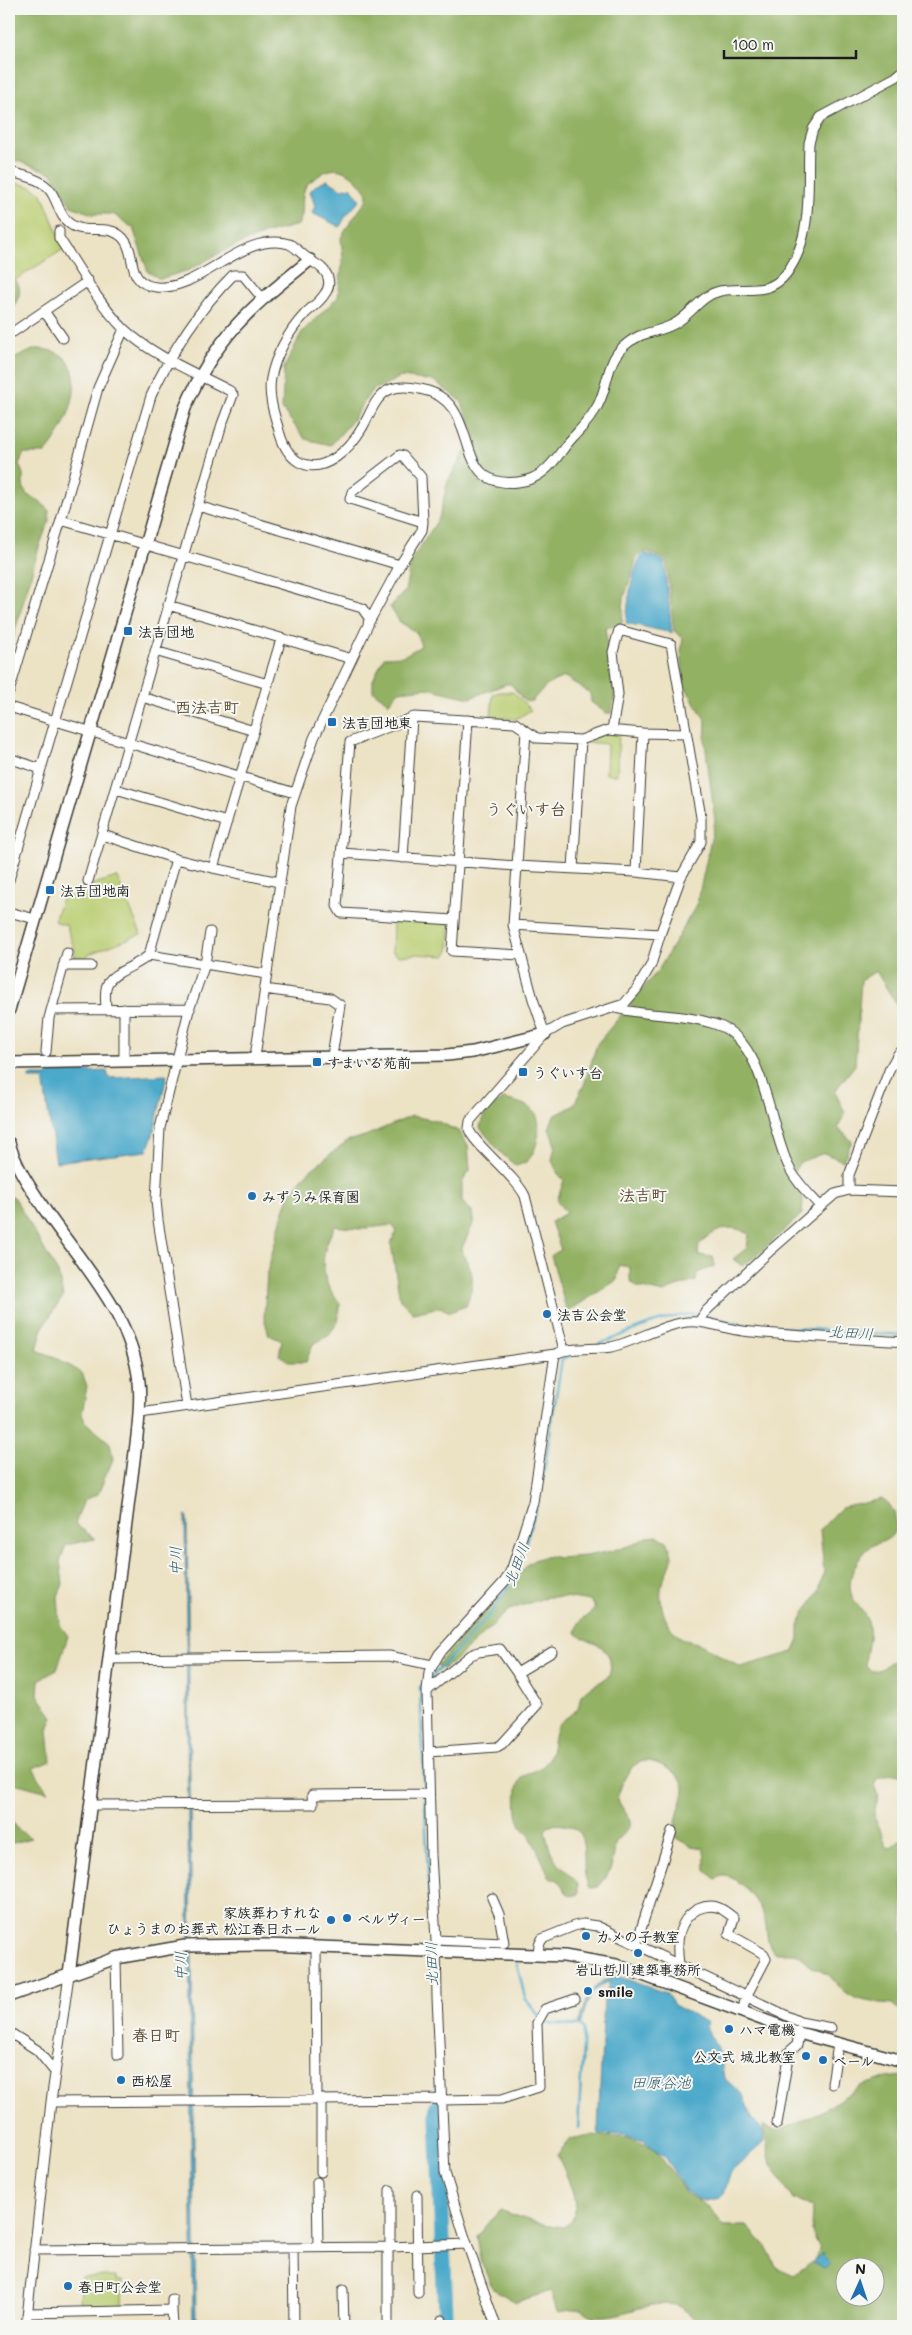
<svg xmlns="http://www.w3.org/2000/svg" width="912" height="2335" font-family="Mali,'Klee One',sans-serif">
  <rect width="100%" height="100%" fill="#f6f6f2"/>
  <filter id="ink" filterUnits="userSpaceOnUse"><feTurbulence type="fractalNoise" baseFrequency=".02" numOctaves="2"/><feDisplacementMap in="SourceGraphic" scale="10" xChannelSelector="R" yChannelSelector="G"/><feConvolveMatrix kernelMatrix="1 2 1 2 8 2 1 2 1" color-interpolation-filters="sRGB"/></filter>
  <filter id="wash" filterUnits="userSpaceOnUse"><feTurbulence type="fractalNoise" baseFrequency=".0096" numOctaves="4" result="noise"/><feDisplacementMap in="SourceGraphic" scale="20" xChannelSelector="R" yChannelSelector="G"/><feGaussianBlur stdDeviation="1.12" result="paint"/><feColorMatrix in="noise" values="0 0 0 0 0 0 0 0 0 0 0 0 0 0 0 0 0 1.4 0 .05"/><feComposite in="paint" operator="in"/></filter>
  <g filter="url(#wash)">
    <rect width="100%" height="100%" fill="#ece2c4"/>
    <!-- green -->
    <path fill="#bace72" stroke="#6b7547" d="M9,181L32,187L42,194L64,249L15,280L9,274Z
      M500,692H513L531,710L516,719L491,717L493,694Z
      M608,732L619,733L617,775L606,774L607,744L585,742Z
      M117,877L141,934L89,954L86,958L74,957L75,950L66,925L54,921L64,893Z
      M402,921L447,923L450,925L449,951L445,956L418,954L399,956L392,951L393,924Z
      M81,2277H116V2281H123L122,2307L80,2308Z"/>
    <!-- forest -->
    <path fill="#93b164" stroke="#586640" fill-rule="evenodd" d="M9,9H903V1010H900L876,971L861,980L855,1065L835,1091L845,1113L838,1128L852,1141L843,1161L824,1153L800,1162L790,1178L803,1199L802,1214L755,1257L742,1266L733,1259L747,1248L749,1234C728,1222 715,1230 699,1245L698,1255L713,1257L715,1266L697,1273L696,1281L670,1289L664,1293L638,1287L630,1281V1267L619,1265L617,1280L567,1312L551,1255L561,1250L551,1222L566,1213L557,1201L564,1180L558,1174L552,1160L555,1145L549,1128L554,1116L573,1106L584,1085L597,1044L659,969L697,904L715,821L705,742L706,721L684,685L681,651L683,638L674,631L666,560L646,551L637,557L624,598L622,623L605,627L615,696L611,713H606L591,702L590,693L565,677C550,681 542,689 532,701H524L511,684H506L470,698L427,688L399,691L389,703L373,691V680L384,657L403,656L421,646L417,633L400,622L390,607L405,591L411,561L439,518L448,481L475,435L461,401L434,381L401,377L371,391L352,421L331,445L305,439L282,409L284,368L302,332L338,297L343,258L341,238L345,230L366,201L367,194C355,174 337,160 317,177C312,180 305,185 304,191C300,204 306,211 298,225L264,234L227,249L189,270L160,279L148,272L133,228L113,214H92L71,206L52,173L15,160L9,161Z
      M9,273C25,286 21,298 9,312Z
      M35,349C100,348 71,425 45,453H24L19,464L23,474V486L27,495L40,501L49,511V521L39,547L9,652V361Z
      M504,1099C513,1101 527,1104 534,1111C543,1122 538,1152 527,1161C525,1163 519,1165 516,1166L501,1153L480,1128C482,1113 491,1107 504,1099Z
      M412,1116L437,1121L458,1131L468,1145L470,1169L462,1183V1202L473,1212V1224L461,1250C475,1272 475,1282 466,1306L450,1312L440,1307L413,1313L400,1300L391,1244L396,1231L392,1225L360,1229L335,1226C319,1254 318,1279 340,1303L338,1322L328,1336L313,1344L306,1362H290L279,1355L282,1341L269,1335L264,1318L267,1273L282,1216L290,1194L307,1173L347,1141L365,1136Z
      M9,1196L14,1197L58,1273L63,1296L43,1327L37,1350L55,1357L82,1373L87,1386L82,1414L85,1422L110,1443L113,1459L98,1494L84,1500L75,1524L95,1539L66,1545L60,1561L63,1584L58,1596L60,1625L68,1636L57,1670L39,1680L38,1695L53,1717L48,1729L51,1761L33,1768L48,1792L14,1783L9,1786Z
      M882,1499C885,1502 889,1504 891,1507C897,1515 898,1532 889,1538C883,1543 874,1543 869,1548C861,1555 853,1567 851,1577C846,1601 862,1605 868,1622C872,1634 866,1651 865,1664L870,1671C886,1671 892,1660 903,1651V1775L892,1774L879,1778L874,1785C883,1804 871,1807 875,1820C878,1829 884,1834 885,1845L890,1848L903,1837V2015L892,2004L871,2002L857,1999L843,1991L829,1975L808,1965L801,1956L794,1953H775C765,1943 768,1933 765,1920C763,1907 738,1874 723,1876C720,1876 718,1878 716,1879C699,1868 708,1863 703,1848L691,1846L677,1838C671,1817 688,1797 683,1783C679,1774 670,1770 663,1766C634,1750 624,1776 617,1799C632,1825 638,1819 615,1843C614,1861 611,1874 598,1887L590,1888C574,1867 602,1819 549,1825L545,1830C551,1861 557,1862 578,1883V1894L571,1896L567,1893L558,1880L550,1878C544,1865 539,1852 532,1840C529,1833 521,1828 519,1821C516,1813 516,1799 517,1790C520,1771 532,1775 543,1766C555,1756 551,1738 557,1727C562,1718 572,1716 577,1709C581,1704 578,1697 584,1692C597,1679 616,1684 609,1657C605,1643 585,1642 576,1633L579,1622L594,1610V1605L590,1601L565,1597H547L509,1610L452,1663L443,1669L437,1665L497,1599L515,1583L526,1565L536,1559L550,1556L558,1558L585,1556L611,1551L632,1545L647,1537L658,1536L667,1541C677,1561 670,1563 663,1580C657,1597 663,1625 679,1636C686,1642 696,1641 704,1646C716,1653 728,1660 741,1667L793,1652L799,1639V1625L804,1613L819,1591L824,1571L820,1530L841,1508Z
      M9,1816L16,1828L31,1838L9,1844Z
      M903,2075V2326H701C694,2319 685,2307 674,2305C646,2300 621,2319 594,2316C589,2316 584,2311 580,2309L557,2312L551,2291L516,2302L493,2289L482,2264L477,2237L500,2210L536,2223L563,2227C566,2225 571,2222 572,2220C582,2205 564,2169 557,2155L570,2139L590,2135L629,2138L654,2148L674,2175L685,2193L709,2207L724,2226H747L767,2248L777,2268L793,2275L813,2262L820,2248L811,2231L812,2207L793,2199L771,2164L763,2126L780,2131L824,2110L860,2086L887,2077ZM844,2268H874V2298H844Z"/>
    <!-- water -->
    <path fill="#4ba9ca" stroke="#346273" d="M327,180L342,189L351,187L360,200L345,217L340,227L312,213L315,206L310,191L315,186Z
      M645,553L664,561L672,633L626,623C628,605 631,565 645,553Z
      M107,1071L109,1078L167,1075L154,1132L147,1151L56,1162L43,1079H29V1076H48V1073Z
      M187,1515L196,2326H193L185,1516Z
      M614,1975L666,1993L674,2005L708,2023L706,2027L720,2054L724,2078L743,2095L752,2118L763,2131L764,2142L731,2172L724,2193L719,2198L706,2201L699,2200L685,2191L666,2158L644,2141L623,2135L599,2134L598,2130L604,1998L610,1982C590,1986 585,2009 580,2026H578C584,2005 588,1984 612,1978Z
      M823,2252L830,2263L825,2268L812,2263Z"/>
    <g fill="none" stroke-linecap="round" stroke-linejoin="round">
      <!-- stream -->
      <path stroke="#4ba9ca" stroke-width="2.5" d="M706,1316L745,1325L903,1335
        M599,1344C627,1334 671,1311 701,1315
        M431,1678L493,1611L511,1582L521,1559L540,1495L562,1359L577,1353
        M425,1683L420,1687L431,1947
        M431,1955L432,1974
        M517,1964L525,1998L539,2016
        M541,2018L549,2023L578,2026
        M436,2070L437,2091
        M578,2128L584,2029L580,2026"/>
      <!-- river -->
      <path stroke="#4ba9ca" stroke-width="16" d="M437,2107L446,2326"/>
    </g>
  </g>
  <g filter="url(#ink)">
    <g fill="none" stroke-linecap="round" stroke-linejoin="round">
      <!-- minor casing -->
      <g stroke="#3b3a35" stroke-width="11">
        <path id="minor" d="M9,172C21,175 39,178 48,188C58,198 58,216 70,224C87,236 108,222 123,238C138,254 124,283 156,287C200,292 243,230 289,244C296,247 300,253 306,257C313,263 323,266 327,275C330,282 329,289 324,295C319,303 310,308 304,315C289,331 275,356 271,378C268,394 273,411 278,427C281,440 287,455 299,462C324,476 351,447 362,428C370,415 375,395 391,389C400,386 411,387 420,389C487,401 446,490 518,482C528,481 537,477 544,471C553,464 560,453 567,444C578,431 591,420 598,405C608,386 607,361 623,347C641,330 656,334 674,324C691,315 701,295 720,291C745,286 768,297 786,274C814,237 807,186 809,143L813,129L821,117L896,77L903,71
          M59,231V238C79,268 98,303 124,329C151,355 196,373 230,391L233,395L222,424L88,881
          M44,311L63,338
          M124,329L98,388L61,520L362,608L369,618L368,625L314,738L291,806L255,1057
          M13,332L88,281
          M198,506L400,565L422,530L423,522L421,477L403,456L400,455L352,492L350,499L423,522
          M168,605L352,659
          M368,624L400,565
          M155,651L268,684
          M9,692L61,520
          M142,697L254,731
          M9,707L295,793
          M468,720L452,951L521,955
          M526,731L513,925L533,999L545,1034
          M9,758L41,769L9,880
          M41,769L151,396C172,350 197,311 233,275H243L262,298
          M116,789L227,822
          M103,835L176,859L213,868L281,639
          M342,853L517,866L636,872L681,877
          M403,858L412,718
          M213,868L279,882
          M573,869L581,740
          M636,872L643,733
          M9,912L35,919
          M454,920L341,913L337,906L350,742L414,717L515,723L537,738L581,740L608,730L643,733L686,734
          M513,925L660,934
          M149,955L205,964L210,932
          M63,966H91
          M264,989L330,998L340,1005L332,1056
          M615,1008C649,1017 687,1013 720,1026C766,1045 769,1127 789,1167C796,1182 809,1194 820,1206
          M106,1009C106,1002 104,992 107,985C111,972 138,966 149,955L176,859
          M124,1009V1060
          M51,1010L190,1009
          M46,1052L49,1018L67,953
          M849,1190V1175L890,1068L898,1054L903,1050
          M699,1322L706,1311L771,1250L835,1194L849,1190L903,1192
          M564,1350L525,1196C516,1176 472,1143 469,1129C469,1126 470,1124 470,1121L545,1034L562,1024L624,1004L637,989L651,965L661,932L681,877L701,842V817L671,644L619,630L613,652L618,694L612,730
          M187,1406L158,1220L156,1200L160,1128L189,1010L205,964L266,974
          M140,1413L555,1354C572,1346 593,1350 611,1347C637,1341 661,1325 687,1322C706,1320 725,1329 743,1331C796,1337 850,1338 903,1342
          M109,1659L389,1656L432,1665
          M427,1691L471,1655L478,1652L500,1649L517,1673L552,1652
          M428,1752L497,1747L502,1744L537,1705L517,1673
          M91,1805L313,1804L312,1795L429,1794
          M436,1940L504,1943L499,1914L492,1898
          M636,1945L672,1831
          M316,1947L317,2098
          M538,1954L539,1945L542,1939L574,1926L583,1924L597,1926L800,2022L831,2028
          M116,1958L118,2055
          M679,1964C676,1943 677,1920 698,1909C705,1906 710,1905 717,1907C723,1909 729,1914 734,1918L729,1934L764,1954L766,1959L746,1997L742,2012
          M9,2032L37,2050L55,2072
          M832,2084L838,2044
          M441,2100L502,2099L539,2087L537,2023L545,2009L575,1999
          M51,2102L441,2099
          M777,2124L789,2052L797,2045L799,2033
          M321,2172V2098
          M317,2182L318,2247
          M390,2190V2247
          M417,2195L418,2293
          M388,2247V2326
          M293,2248L294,2326
          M34,2250L390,2247L467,2244
          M343,2290L344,2326
          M172,2310V2299
          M28,2313L172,2310L173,2326
          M26,2326L51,2102L69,1975
          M441,2326L442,2320
          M496,2326L464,2235L445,2173L437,1997L436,1940L431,1855L427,1691L429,1672L439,1654L505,1581L512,1568L533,1502L555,1354"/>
      </g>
      <!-- tertiary casing -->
      <g stroke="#3b3a35" stroke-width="14">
        <path id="tertiary" d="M9,1010L185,408C216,336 250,308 310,260
          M9,1063L447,1055L473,1052L545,1034
          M9,1143C16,1168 31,1188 45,1210C82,1264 132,1315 139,1382C141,1400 139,1418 137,1436L69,1975
          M9,1996L116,1958L185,1946L265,1945L564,1956L616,1965L799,2033L903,2061"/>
      </g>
      <!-- minor -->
      <use href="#minor" stroke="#fff" stroke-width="9"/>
      <!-- tertiary -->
      <use href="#tertiary" stroke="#fff" stroke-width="11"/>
    </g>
  </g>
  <!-- markers -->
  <g fill="#1f6fb2" stroke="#f6f6f2" stroke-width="2">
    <rect x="123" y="626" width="10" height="10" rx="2.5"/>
    <rect x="327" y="717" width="10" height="10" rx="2.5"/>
    <rect x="45" y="885" width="10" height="10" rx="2.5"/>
    <rect x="312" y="1057" width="10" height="10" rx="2.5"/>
    <rect x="518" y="1067" width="10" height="10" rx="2.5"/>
    <circle cx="252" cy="1196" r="5"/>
    <circle cx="547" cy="1314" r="5"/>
    <circle cx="347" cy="1918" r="5"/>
    <circle cx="331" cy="1920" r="5"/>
    <circle cx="586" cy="1936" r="5"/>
    <circle cx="638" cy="1953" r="5"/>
    <circle cx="588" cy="1991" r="5"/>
    <circle cx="729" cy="2029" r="5"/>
    <circle cx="806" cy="2056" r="5"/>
    <circle cx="823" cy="2060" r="5"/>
    <circle cx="121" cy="2080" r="5"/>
    <circle cx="68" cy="2286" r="5"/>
  </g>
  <g text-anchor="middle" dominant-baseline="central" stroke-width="4" stroke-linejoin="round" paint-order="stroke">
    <!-- poi labels -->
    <g font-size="14" font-weight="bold" fill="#1c1c1c" stroke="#f6f6f2" text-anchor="start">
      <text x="138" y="631">法吉団地</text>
      <text x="342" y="722">法吉団地東</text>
      <text x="60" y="890">法吉団地南</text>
      <text x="327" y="1062">すまいる苑前</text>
      <text x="533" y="1072">うぐいす台</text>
      <text x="262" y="1196">みずうみ保育園</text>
      <text x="557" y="1314">法吉公会堂</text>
      <text x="321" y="1912" text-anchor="end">家族葬わすれな<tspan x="321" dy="16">ひょうまのお葬式 松江春日ホール</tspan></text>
      <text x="357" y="1918">ベルヴィー</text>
      <text x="596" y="1936">カメの子教室</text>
      <text x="638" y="1969" text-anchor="middle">岩山哲川建築事務所</text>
      <text x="598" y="1991">smile</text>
      <text x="739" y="2029">ハマ電機</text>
      <text x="796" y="2056" text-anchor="end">公文式 城北教室</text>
      <text x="833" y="2060">ベール</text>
      <text x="131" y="2080">西松屋</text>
      <text x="78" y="2286">春日町公会堂</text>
    </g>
    <!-- water labels -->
    <g font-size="15" font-style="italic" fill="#315b6a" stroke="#f6f6f2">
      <text transform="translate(851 1332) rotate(4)">北田川</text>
      <text transform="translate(175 1561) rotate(-91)">中川</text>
      <text transform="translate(516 1564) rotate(-69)">北田川</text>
      <text transform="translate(431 1964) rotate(-92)">北田川</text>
      <text transform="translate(180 1966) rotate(-91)">中川</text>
      <text x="661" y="2082">田原谷池</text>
    </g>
    <!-- quarter labels -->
    <g font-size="16" font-weight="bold" fill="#614e37" stroke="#f6f6f2">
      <text x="207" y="706">西法吉町</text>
      <text x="526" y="808">うぐいす台</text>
      <text x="643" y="1194">法吉町</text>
      <text x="156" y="2034">春日町</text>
    </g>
  </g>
  <!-- margin -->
  <rect width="912" height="2335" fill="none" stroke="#f6f6f2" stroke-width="30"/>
  <!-- north arrow -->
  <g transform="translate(860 2282) rotate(3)"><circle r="24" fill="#f6f6f2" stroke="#9f9f9c"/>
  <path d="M0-4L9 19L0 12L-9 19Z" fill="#1f6fb2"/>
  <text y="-8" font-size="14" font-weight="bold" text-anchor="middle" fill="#1c1c1c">N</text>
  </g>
  <!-- scale -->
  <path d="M724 50v8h132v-8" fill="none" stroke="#1c1c1c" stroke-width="2.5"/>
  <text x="732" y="50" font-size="15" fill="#1c1c1c" stroke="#f6f6f2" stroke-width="4" paint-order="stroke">100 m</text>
</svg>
